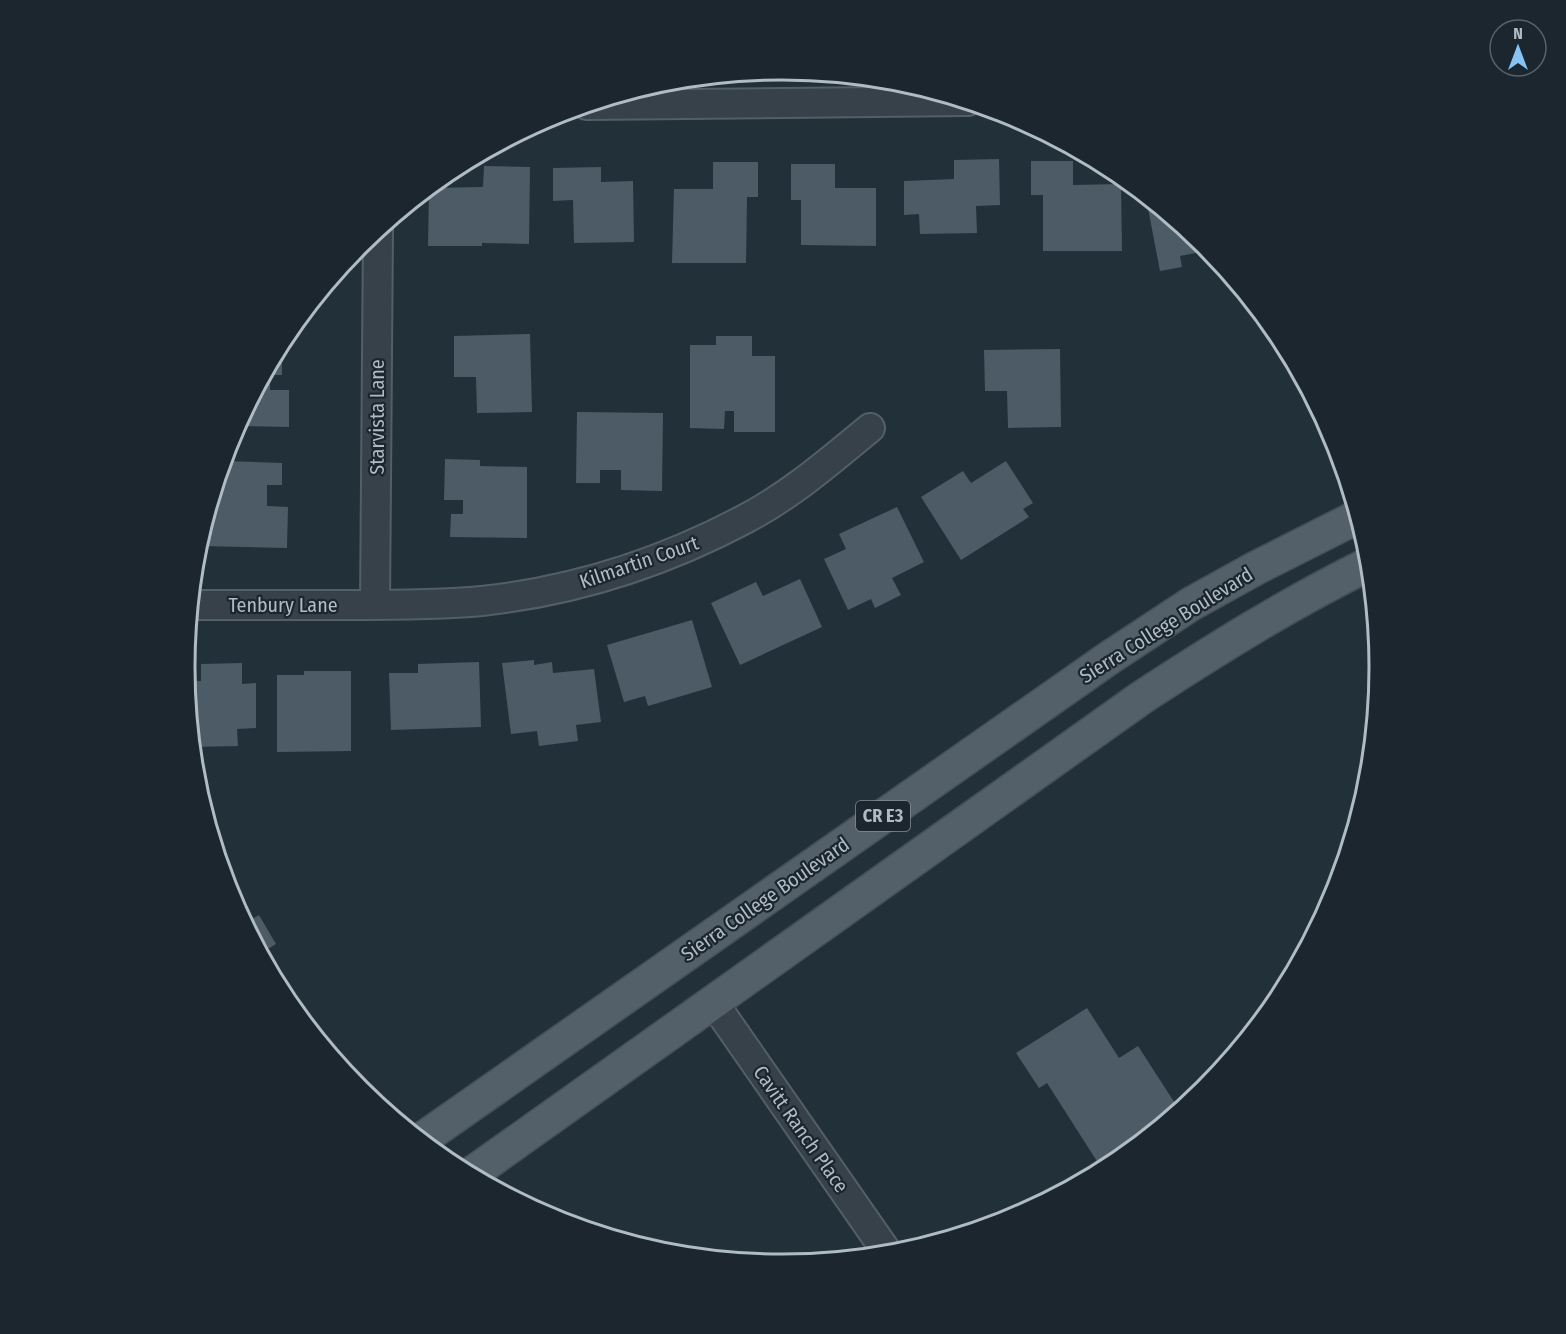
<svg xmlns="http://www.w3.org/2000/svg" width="1566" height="1334" font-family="'Fira Sans Condensed',sans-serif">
  <rect width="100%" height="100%" fill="#223039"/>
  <!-- building -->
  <path fill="#4d5b66" d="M999,159L1000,205L976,206L977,233L920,234L919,214L904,215V181L954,179V160Z
    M1031,161H1073V185L1121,184L1122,251H1043V195H1031Z
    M713,162H758V197H747L746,263H672L674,189H713Z
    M791,164H835V188H876V246L801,245V200H791Z
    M484,166L530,167L529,244L482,243V246H428L429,188L483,187Z
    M601,167V182L633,181L634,242L574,243L573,200L553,201V168Z
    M1154,202L1206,244L1211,250L1180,256L1182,267L1160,271L1147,203Z
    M530,334L532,412L477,413L476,377H454V336Z
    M716,336H752V356H775V432H734V411H725L724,429L690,428V345H716Z
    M1060,349L1061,427L1008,428L1007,391H985L984,350Z
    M275,355H282V375H270V390H289V427L237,426Z
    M577,412L663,413L662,491L621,490V470H600V483H576Z
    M445,459L480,460V466L527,467V538L450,537L451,514H463V500H444Z
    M224,461L282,463V485H267V506L288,507L287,548L198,546Z
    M1006,461L1033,503L1023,509L1029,517L961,560L921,497L963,471L971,483Z
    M897,507L924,562L892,578L901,595L875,608L871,599L848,610L824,559L846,549L839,534Z
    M800,579L822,627L740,665L711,603L756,582L763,596Z
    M692,620L712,687L648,706L645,696L624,702L607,645Z
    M534,660V665L552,662L553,673L594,669L601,722L576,725L578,741L539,746L537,731L511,734L502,663Z
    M479,662L481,727L391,730L389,673H418V664Z
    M242,663V684L256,683V728L237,729L238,746L193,747L186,681H201V664Z
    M304,671H351V751L277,752V675H304Z
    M225,874L252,919L259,915L276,944L261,953L230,896Z
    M1087,1008L1119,1058L1138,1046L1180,1111L1149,1136L1100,1166L1047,1083L1039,1088L1016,1053Z"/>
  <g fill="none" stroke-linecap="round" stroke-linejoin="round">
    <!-- minor casing -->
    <g stroke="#535f67" stroke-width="32">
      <path id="minor" d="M587,105L968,101
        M191,605C244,605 297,605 350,605C394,605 438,605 482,601C574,591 664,562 745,519C791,495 830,461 870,428
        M375,605L378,230
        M713,1002L889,1255"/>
    </g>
    <!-- major casing -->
    <g stroke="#424d55" stroke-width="36">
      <path id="major" d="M421,1140L1109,658L1191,604L1256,568L1359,516
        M470,1175L1141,698C1216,649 1291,602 1371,563"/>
    </g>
    <!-- minor -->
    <use href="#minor" stroke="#364149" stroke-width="28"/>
    <!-- major -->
    <use href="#major" stroke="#536069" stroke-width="33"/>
  </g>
  <g text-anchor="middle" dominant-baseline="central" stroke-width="4.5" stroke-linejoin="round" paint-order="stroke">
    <!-- shield labels -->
    <rect fill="#1b262e" stroke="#838f98" stroke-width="1.5" x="856" y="801" width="54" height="30" rx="4.5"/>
    <g font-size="18" font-weight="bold" fill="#b0bcc5">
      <text x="883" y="816">CR E3</text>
    </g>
    <!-- street labels -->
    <g font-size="20" fill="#b0bcc5" stroke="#1b262e">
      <text transform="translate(377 417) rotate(-90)">Starvista Lane</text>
      <text transform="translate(639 562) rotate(-19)">Kilmartin Court</text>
      <text x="283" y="605">Tenbury Lane</text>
      <text transform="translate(1166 625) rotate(-32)">Sierra College Boulevard</text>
      <text transform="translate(765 899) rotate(-35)">Sierra College Boulevard</text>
      <text transform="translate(801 1129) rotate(55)">Cavitt Ranch Place</text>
    </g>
  </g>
  <!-- crop -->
  <path d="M0 0H1566V1334H0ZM195 667a587 587 0 1 1 1174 0a587 587 0 1 1-1174 0Z" fill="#1b262e" fill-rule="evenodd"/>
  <path fill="none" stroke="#b0bcc5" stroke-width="3" d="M195 667a587 587 0 1 1 1174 0a587 587 0 1 1-1174 0Z"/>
  <!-- north arrow -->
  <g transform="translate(1518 48)"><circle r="28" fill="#1b262e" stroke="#57626a" stroke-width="1.5"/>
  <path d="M0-4.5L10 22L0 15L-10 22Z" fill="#87c4f4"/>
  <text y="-9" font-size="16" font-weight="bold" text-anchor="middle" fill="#b0bcc5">N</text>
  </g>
</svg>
